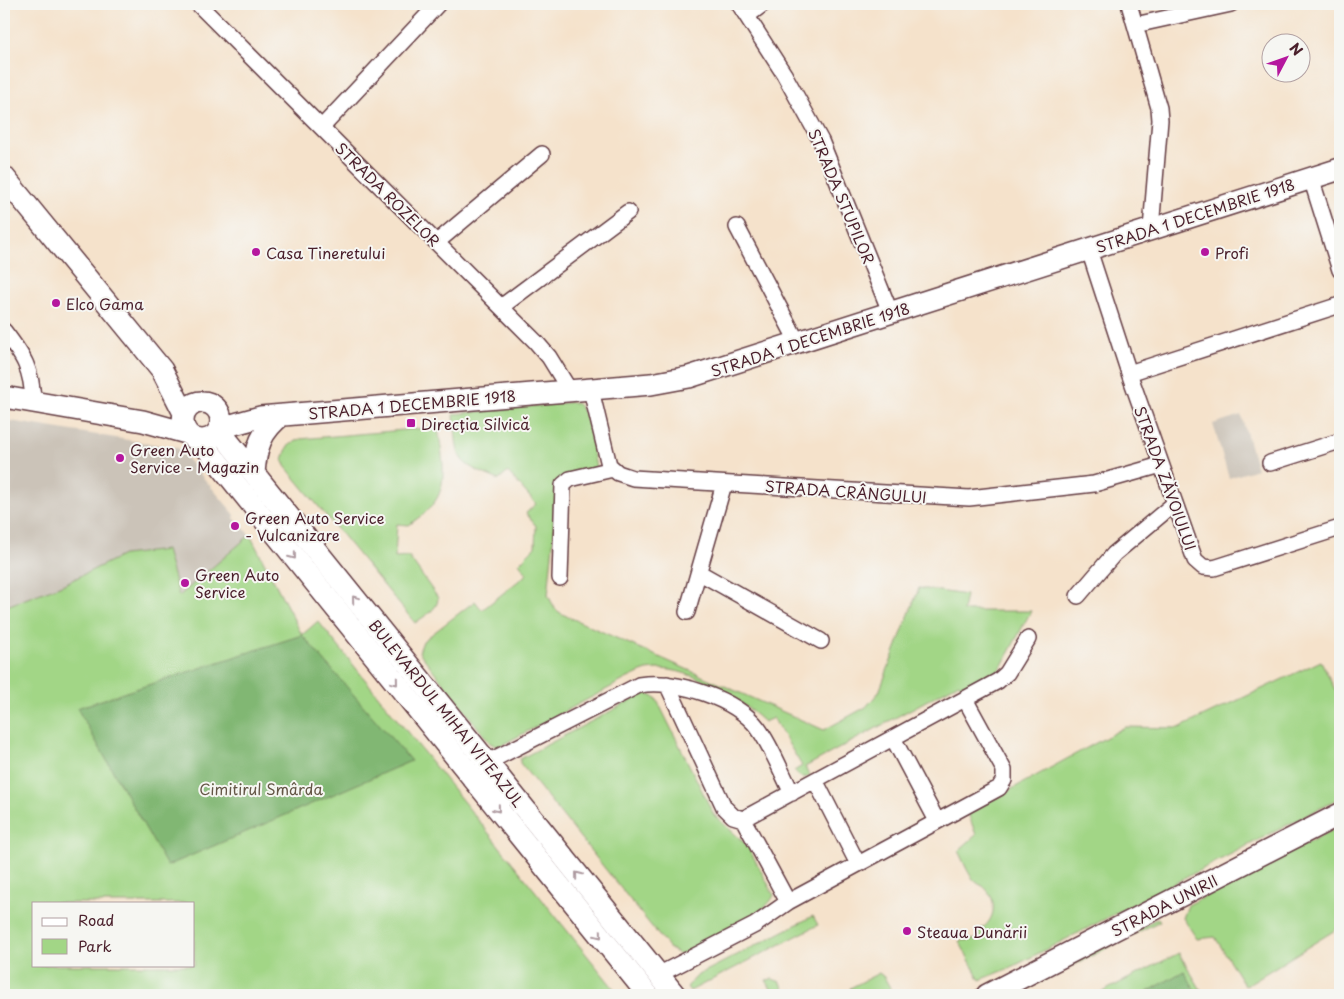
<svg xmlns="http://www.w3.org/2000/svg" width="1344" height="999" font-family="'Playpen Sans',sans-serif">
  <rect width="100%" height="100%" fill="#f6f6f2"/>
  <filter id="ink" filterUnits="userSpaceOnUse"><feTurbulence type="fractalNoise" baseFrequency=".02" numOctaves="2"/><feDisplacementMap in="SourceGraphic" scale="10" xChannelSelector="R" yChannelSelector="G"/><feConvolveMatrix kernelMatrix="1 2 1 2 8 2 1 2 1" color-interpolation-filters="sRGB"/></filter>
  <filter id="wash" filterUnits="userSpaceOnUse"><feTurbulence type="fractalNoise" baseFrequency=".0096" numOctaves="4" result="noise"/><feDisplacementMap in="SourceGraphic" scale="20" xChannelSelector="R" yChannelSelector="G"/><feGaussianBlur stdDeviation="1.12" result="paint"/><feColorMatrix in="noise" values="0 0 0 0 0 0 0 0 0 0 0 0 0 0 0 0 0 1.4 0 .05"/><feComposite in="paint" operator="in"/></filter>
  <g filter="url(#wash)">
    <rect width="100%" height="100%" fill="#f5e2cb"/>
    <!-- industrial -->
    <path fill="#cbc3b8" d="M1241,415L1257,469L1229,478L1213,424Z
      M4,420L178,448L235,515L234,518L250,535L178,597L166,551L62,585L4,607Z"/>
    <!-- green -->
    <path fill="#a2d686" stroke="#767a58" fill-rule="evenodd" d="M574,402C590,409 592,450 596,467L559,483L548,595L555,609L562,614L824,730L866,707L879,692L919,588L966,595L963,611H1031L999,671L966,693L959,683L805,767L810,776C803,779 799,777 794,771L802,766L773,718L764,722C737,697 687,663 647,670C640,672 633,676 626,679L498,747L490,743L419,652L423,641L475,601L482,610L527,574L519,563L535,547L536,526L526,513L536,504L508,472L499,480C453,461 458,462 454,414Z
      M438,427C441,451 450,484 433,504C427,512 417,519 409,525L397,524L395,558L409,557L438,598C438,610 424,616 415,623L285,466L283,459L288,446L300,439Z
      M250,535L302,635L318,621L619,995H4V607L62,585L123,555L166,550L179,596ZM34,903H194V965H34Z
      M1321,661L1340,700V798L1010,968L980,980L959,941L980,939L977,931C994,924 999,903 986,889C983,885 979,885 976,882C969,877 963,860 958,851L976,835L968,813L1125,727L1179,728Z
      M645,693L656,698L714,815L747,845L774,895C769,913 699,950 680,955L669,948L520,763V759Z
      M1340,826V927L1245,986L1215,937L1197,939L1183,918L1188,905Z
      M813,916L818,925L690,991L687,987L698,975Z
      M1158,918L1160,921L1015,995H1007Z
      M1179,953L1204,995H1096Z
      M879,973L884,977L894,995H848L852,993L850,988Z
      M772,979L781,982L785,995H759L771,989L766,980Z"/>
    <!-- forest -->
    <path fill="#81b773" stroke="#666b4f" d="M302,635L411,761L167,866L77,708Z
      M1184,971L1198,995H1142Z"/>
  </g>
  <g filter="url(#ink)">
    <g fill="none" stroke-linecap="round" stroke-linejoin="round">
      <!-- street casing -->
      <g stroke="#643c43" stroke-width="18">
        <path id="street" d="M198,4L536,342L549,357L570,391
          M739,4L784,74L821,141L891,314
          M1129,4L1159,108L1160,120L1151,229
          M747,16L763,4
          M1135,25L1231,4
          M322,127L438,4
          M1311,178L1340,270
          M737,227L798,343
          M437,242L542,154
          M1089,250L1129,373L1195,560L1203,567L1214,568L1340,528
          M501,307L628,212
          M4,331C24,357 32,369 33,402
          M1129,373L1340,305
          M591,390L609,465L618,473L633,478L969,498L1094,484L1161,465
          M1270,463L1340,441
          M700,573L821,641
          M560,578L563,485L570,479L613,469
          M1078,596L1114,554L1175,503
          M687,612L724,484
          M667,684L724,807L733,816L743,819L998,681L1007,673L1028,639
          M893,738L937,821
          M488,762L639,685C676,679 735,698 758,728C772,747 781,772 792,793
          M815,780L858,864
          M788,902L999,788L1004,780V770L965,699
          M658,975L755,925L788,902L743,819"/>
      </g>
      <!-- secondary casing -->
      <g stroke="#643c43" stroke-width="24">
        <path id="secondary" d="M4,177L162,370L184,413
          M4,397L143,421L186,433
          M183 421a19 19 0 1 1 38 0a19 19 0 1 1-38 0Z
          M220,428L260,417L651,384L689,377L1340,169
          M219,430L675,995
          M200,440L648,995
          M254,473C256,447 261,431 282,415
          M987,995L1340,814"/>
      </g>
      <!-- street -->
      <use href="#street" stroke="#fff" stroke-width="15"/>
      <!-- secondary -->
      <use href="#secondary" stroke="#fff" stroke-width="21"/>
    </g>
    <!-- one-way arrows -->
    <defs><path id="oneway-chevron" d="M-2-3.5L2.5 0L-2 3.5" fill="none" stroke-width="1.6" stroke-linecap="round" stroke-linejoin="round" transform="scale(1.25)"/></defs>
    <g stroke="#ae9aa0">
      <use href="#oneway-chevron" transform="translate(293 556) rotate(51)"/>
      <use href="#oneway-chevron" transform="translate(355 599) rotate(-129)"/>
      <use href="#oneway-chevron" transform="translate(395 682) rotate(51)"/>
      <use href="#oneway-chevron" transform="translate(497 809) rotate(51)"/>
      <use href="#oneway-chevron" transform="translate(578 875) rotate(-129)"/>
      <use href="#oneway-chevron" transform="translate(599 935) rotate(51)"/>
    </g>
  </g>
  <!-- markers -->
  <g fill="#b5179e" stroke="#f6f6f2" stroke-width="2">
    <circle cx="256" cy="252" r="5"/>
    <circle cx="1205" cy="252" r="5"/>
    <circle cx="56" cy="303" r="5"/>
    <rect x="406" y="418" width="10" height="10" rx="2.5"/>
    <circle cx="120" cy="458" r="5"/>
    <circle cx="235" cy="526" r="5"/>
    <circle cx="185" cy="583" r="5"/>
    <circle cx="907" cy="931" r="5"/>
  </g>
  <g text-anchor="middle" dominant-baseline="central" stroke-width="4" stroke-linejoin="round" paint-order="stroke">
    <!-- street labels -->
    <g font-size="15" fill="#4a1f2b" stroke="#f6f6f2">
      <text transform="translate(388 194) rotate(45)">STRADA ROZELOR</text>
      <text transform="translate(842 196) rotate(67)">STRADA STUPILOR</text>
      <text transform="translate(1195 215) rotate(-18)">STRADA 1 DECEMBRIE 1918</text>
      <text transform="translate(810 339) rotate(-18)">STRADA 1 DECEMBRIE 1918</text>
      <text transform="translate(412 404) rotate(-5)">STRADA 1 DECEMBRIE 1918</text>
      <text transform="translate(1166 478) rotate(70)">STRADA ZĂVOIULUI</text>
      <text transform="translate(846 491) rotate(4)">STRADA CRÂNGULUI</text>
      <text transform="translate(447 713) rotate(51)">BULEVARDUL MIHAI VITEAZUL</text>
      <text transform="translate(1164 905) rotate(-27)">STRADA UNIRII</text>
    </g>
    <!-- poi labels -->
    <g font-size="15" fill="#4a1f2b" stroke="#f6f6f2" text-anchor="start">
      <text x="266" y="252">Casa Tineretului</text>
      <text x="1215" y="252">Profi</text>
      <text x="66" y="303">Elco Gama</text>
      <text x="421" y="423">Direcția Silvică</text>
      <text x="130" y="449">Green Auto<tspan x="130" dy="17">Service - Magazin</tspan></text>
      <text x="245" y="517">Green Auto Service<tspan x="245" dy="17">- Vulcanizare</tspan></text>
      <text x="195" y="574">Green Auto<tspan x="195" dy="17">Service</tspan></text>
      <text x="917" y="931">Steaua Dunării</text>
    </g>
    <!-- park labels -->
    <g font-size="15" fill="#645646" stroke="#f6f6f2">
      <text x="261" y="788">Cimitirul Smârda</text>
    </g>
  </g>
  <!-- margin -->
  <rect width="1344" height="999" fill="none" stroke="#f6f6f2" stroke-width="20"/>
  <!-- legend -->
  <rect x="32" y="902" width="162" height="65" fill="#f6f6f2" stroke="#b1a0a2"/>
  <rect x="42" y="918" width="25" height="8" fill="#ffffff" stroke="#b1a0a2"/>
  <text x="78" y="926" font-size="15" fill="#4a1f2b">Road</text>
  <rect x="42" y="939" width="25" height="15" fill="#a2d686" stroke="#b1a0a2"/>
  <text x="78" y="952" font-size="15" fill="#4a1f2b">Park</text>
  <!-- north arrow -->
  <g transform="translate(1286 58) rotate(49)"><circle r="24" fill="#f6f6f2" stroke="#b1a0a2"/>
  <path d="M0-4L9 19L0 12L-9 19Z" fill="#b5179e"/>
  <text y="-8" font-size="14" font-weight="bold" text-anchor="middle" fill="#4a1f2b">N</text>
  </g>
</svg>
